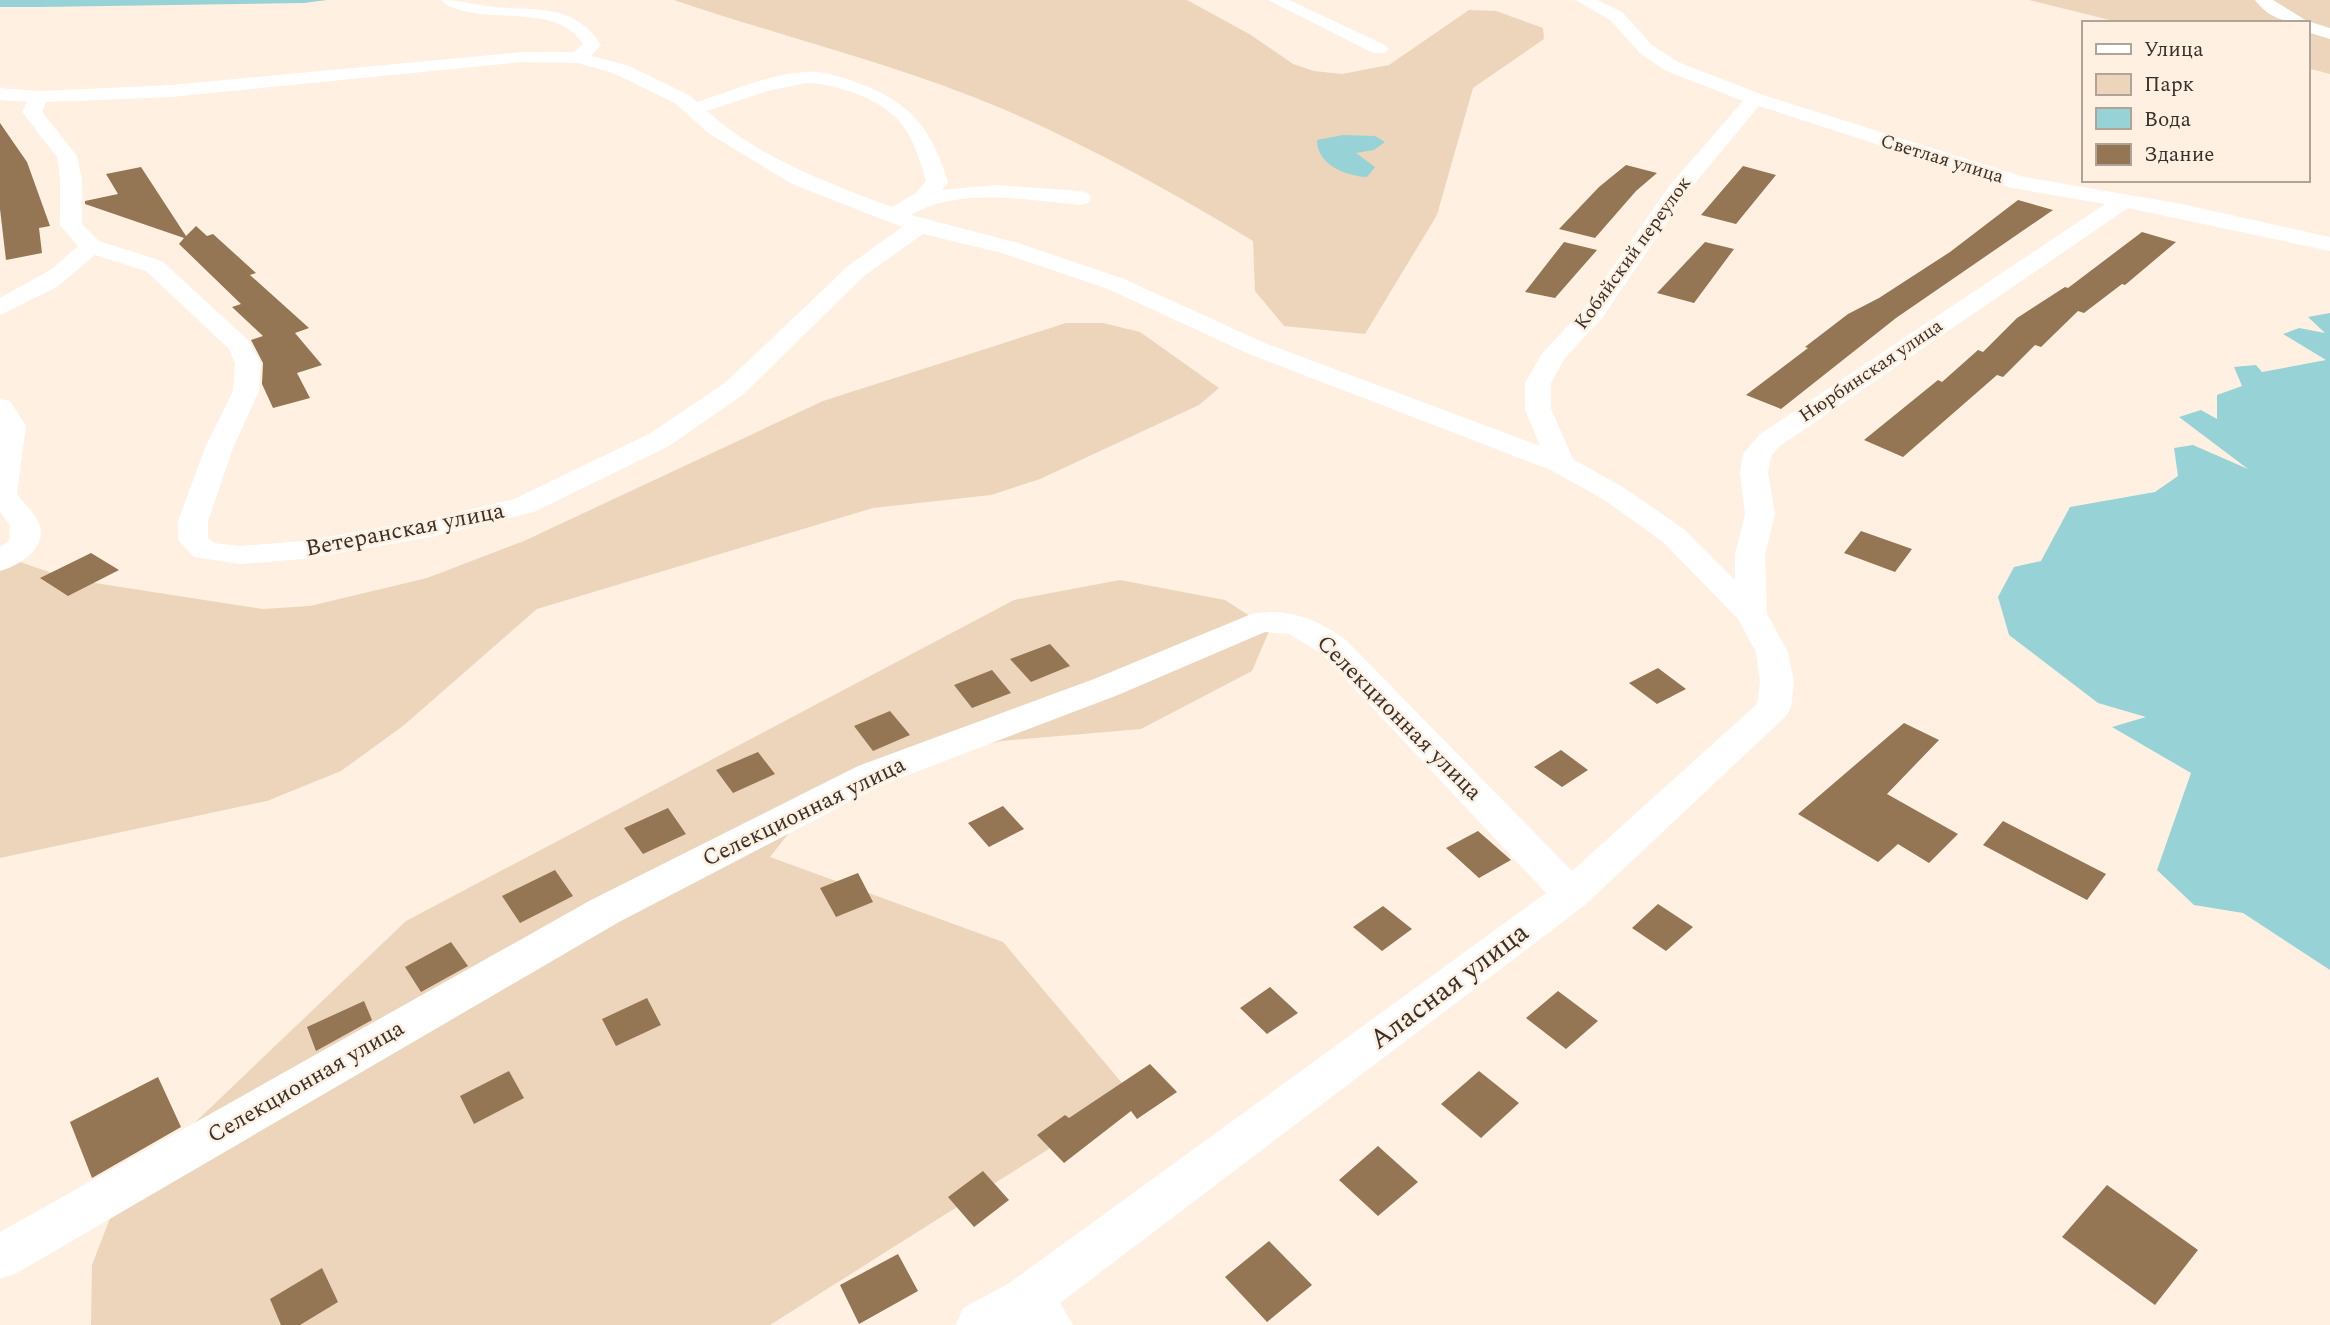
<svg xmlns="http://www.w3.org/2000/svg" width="2330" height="1325" font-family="Spectral,serif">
  <rect width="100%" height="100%" fill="#fff0e1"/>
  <!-- green -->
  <path fill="#edd5bb" d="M674,0H1187L1251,35L1293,64L1314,71L1342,74L1389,65L1469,10L1496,11L1543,28L1544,39L1473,88L1437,215L1365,334L1284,326L1255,291L1253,241C1173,192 1089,146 1003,109C896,64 783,37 674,0Z
    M2029,0H2330V74L2307,68V23H2122Z
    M1066,323H1103L1140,332L1219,388L1199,405L1040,479L991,495L873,508L537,609L403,726L341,771L267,801L0,858V555L69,579L263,609L310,606L427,578L524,541L823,401Z
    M1120,580L1225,600L1270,629L1252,671L1141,729L1001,741L880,767L812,804L770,857L1003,942L1133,1096L770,1325H91L92,1265L119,1195L406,921L1014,600Z"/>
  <!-- water -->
  <path fill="#97d2d7" d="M0,0H327L304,3L40,7H0Z
    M1343,135L1375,136L1385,142L1374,150L1356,153L1375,167L1367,177C1346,176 1317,165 1317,140Z
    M2330,313V970L2243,913L2194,905L2157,870L2191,773L2112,727L2146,717L2098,703L2009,635L1998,597L2014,567L2041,561L2070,507L2155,492L2178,476L2174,448L2193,445L2248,469L2179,417L2201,410L2217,419V395L2242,386L2234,367L2256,365L2262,372L2326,360L2283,334L2299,328L2325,333L2308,317Z"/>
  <!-- building -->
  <path fill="#947554" d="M0,123L27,162L50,226L39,228L42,253L6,260L0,209Z
    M1626,165L1657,173L1636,191L1595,238L1559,229L1599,187Z
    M1743,166L1776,175L1736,224L1701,215Z
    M141,167L186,236L196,226L207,236L213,234L256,273L250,275L309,328L295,333L322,365L297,373L310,398L273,408L262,384L263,363L251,340L263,336L232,307L241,304L179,244L184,238L85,204V201L118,194L106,174Z
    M2018,200L2053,210L1896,318L1781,409L1746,395L1808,348L1805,347L1848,314L1879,298L1950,252Z
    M2142,232L2176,242L2125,285L2122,284L2084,313L2078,311L2041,347L2035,345L2003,377L1997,375L1903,457L1864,440L1938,380L1942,382L1978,350L1983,352L2017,318L2065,287L2068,288Z
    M1564,242L1597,250L1555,298L1525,292Z
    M1705,242L1734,249L1694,303L1657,293Z
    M1861,531L1912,549L1895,572L1844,553Z
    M91,553L119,570L68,596L40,578Z
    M1050,644L1070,666L1031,682L1010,659Z
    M1658,668L1686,689L1657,704L1629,683Z
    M992,670L1011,693L972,708L954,685Z
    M890,711L910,735L873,751L854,726Z
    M1904,723L1939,740L1887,794L1958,834L1929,863L1898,844L1878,862L1798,814Z
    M1561,750L1588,770L1562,787L1534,767Z
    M758,752L775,774L733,793L716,770Z
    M1003,806L1024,829L989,847L968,823Z
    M668,808L686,834L643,854L624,828Z
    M2003,821L2106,874L2087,900L1983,845Z
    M1478,831L1511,860L1479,878L1446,848Z
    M555,870L573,896L520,923L502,896Z
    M858,873L873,902L836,917L820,888Z
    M1658,904L1693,927L1666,951L1632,928Z
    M1383,906L1412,929L1382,951L1353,927Z
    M451,942L468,966L421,992L405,967Z
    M1270,987L1298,1013L1267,1034L1240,1008Z
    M1558,991L1598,1021L1566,1049L1526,1018Z
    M647,998L661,1025L616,1046L602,1019Z
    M364,1001L372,1020L316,1051L307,1027Z
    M1150,1064L1177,1092L1137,1119L1131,1111L1064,1163L1037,1135L1065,1115L1069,1118Z
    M509,1071L524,1098L474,1124L460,1096Z
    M1479,1071L1519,1103L1481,1138L1441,1104Z
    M158,1077L181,1127L92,1178L70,1122Z
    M1378,1146L1418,1182L1378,1216L1339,1180Z
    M983,1171L1009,1200L974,1227L948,1197Z
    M2107,1185L2198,1250L2155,1305L2062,1237Z
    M1269,1241L1312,1285L1267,1322L1225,1277Z
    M898,1254L918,1291L859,1324L840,1285Z
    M322,1268L338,1302L300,1325H281L270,1299Z"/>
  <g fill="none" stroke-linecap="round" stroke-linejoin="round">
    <!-- minor -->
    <path fill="#fff" fill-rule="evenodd" d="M441,0C460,0 476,5 494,7C538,11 574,3 601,45L591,56L627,65L689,95L697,102C732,91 768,74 806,72C823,70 842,77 858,83C911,102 932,129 948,182L942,190L996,185L1080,191L1088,193L1091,198L1088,203L1080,205C1026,200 959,187 911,215L1018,243L1124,279L1267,344L1540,446L1525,409V383L1541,355L1585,307L1670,185L1743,101L1664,70L1640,53L1610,20L1576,0H1597L1622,12L1652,45L1678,62L1763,95L2024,177L2182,204L2330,237V251L2128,208L1780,446L1771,456L1768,473L1775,514L1765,555L1767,614L1788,652L1794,682L1791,708L1786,716L1585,905L1060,1303L1073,1325H956L963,1308L1008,1284L1546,893L1322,654L1289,634L1265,632L1118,695L884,784L619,922L17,1273L0,1279V1232L591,900L858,766L1094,679L1249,615C1283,606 1318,619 1346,640L1572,871L1757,704L1760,682L1756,652L1738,619L1663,542L1606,501L1551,470L1249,354L1108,289L1002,253L923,234L864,276L744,394L669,446L534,512L431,537L303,559L240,564L194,557L178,540V521L205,448L233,391L235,364L229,349L146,271L95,255L57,287L0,315V298L52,269L78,246L60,225V180L57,157L22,112L27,102L0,100V88L39,91L172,85L523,52H574L583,44C559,5 498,22 460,10C452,7 446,6 441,0ZM523,62L578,63L613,73L675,103L708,133L792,184L902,227L848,266L726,382L649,434L514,499L431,519L303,541L240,546L214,543L208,538V521L233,448L259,391L261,364L249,341L162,261L99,241L82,224V180L77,156L42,112L46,102L172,97ZM807,83C838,84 885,100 903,126C915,142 921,163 926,181L916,193L892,207C828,183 759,158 707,111L771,90ZM1759,106L2012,188L2105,204L1760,434L1743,454L1740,473L1745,514L1735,555V580L1685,530L1626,489L1573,459L1551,409V383L1565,358L1603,317L1686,194Z
      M1268,0H1289L1385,45L1388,49L1385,53H1373Z
      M2255,0H2273L2307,21L2330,28V39L2307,32V23C2286,23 2268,18 2255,0Z
      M0,399L10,401L26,426L17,494C23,503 37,515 40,526C46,549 19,566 0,571V547L9,541L10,525L0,512Z"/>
  </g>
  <g text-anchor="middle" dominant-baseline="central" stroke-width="5" stroke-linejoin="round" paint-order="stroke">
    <!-- far-street labels -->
    <g font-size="19" fill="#36312b" stroke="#fff0e1">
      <text transform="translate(1942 159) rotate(17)">Светлая улица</text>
      <text transform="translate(1633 253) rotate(-54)">Кобяйский переулок</text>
      <text transform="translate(1871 371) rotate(-34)">Нюрбинская улица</text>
    </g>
    <!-- street labels -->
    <g font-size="23" fill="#36312b" stroke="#fff0e1">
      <text transform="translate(405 530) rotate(-11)">Ветеранская улица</text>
      <text transform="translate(1399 718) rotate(45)">Селекционная улица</text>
      <text transform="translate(804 812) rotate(-26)">Селекционная улица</text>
      <text transform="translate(306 1082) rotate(-30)">Селекционная улица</text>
    </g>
    <!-- near-street labels -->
    <g font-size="28" fill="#36312b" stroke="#fff0e1">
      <text transform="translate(1449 986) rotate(-37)">Аласная улица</text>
    </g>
  </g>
  <!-- legend -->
  <rect x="2082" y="21" width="228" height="161" fill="#fff0e1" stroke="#afa498" stroke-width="2"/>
  <rect x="2096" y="44" width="35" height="10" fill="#ffffff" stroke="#afa498" stroke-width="2"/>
  <text x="2144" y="56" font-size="21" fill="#36312b">Улица</text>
  <rect x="2096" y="74" width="35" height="21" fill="#edd5bb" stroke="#afa498" stroke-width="2"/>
  <text x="2144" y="91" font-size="21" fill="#36312b">Парк</text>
  <rect x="2096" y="108" width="35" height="21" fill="#97d2d7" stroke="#afa498" stroke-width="2"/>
  <text x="2144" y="126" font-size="21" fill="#36312b">Вода</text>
  <rect x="2096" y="144" width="35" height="21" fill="#947554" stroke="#afa498" stroke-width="2"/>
  <text x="2144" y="161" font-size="21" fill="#36312b">Здание</text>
</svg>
